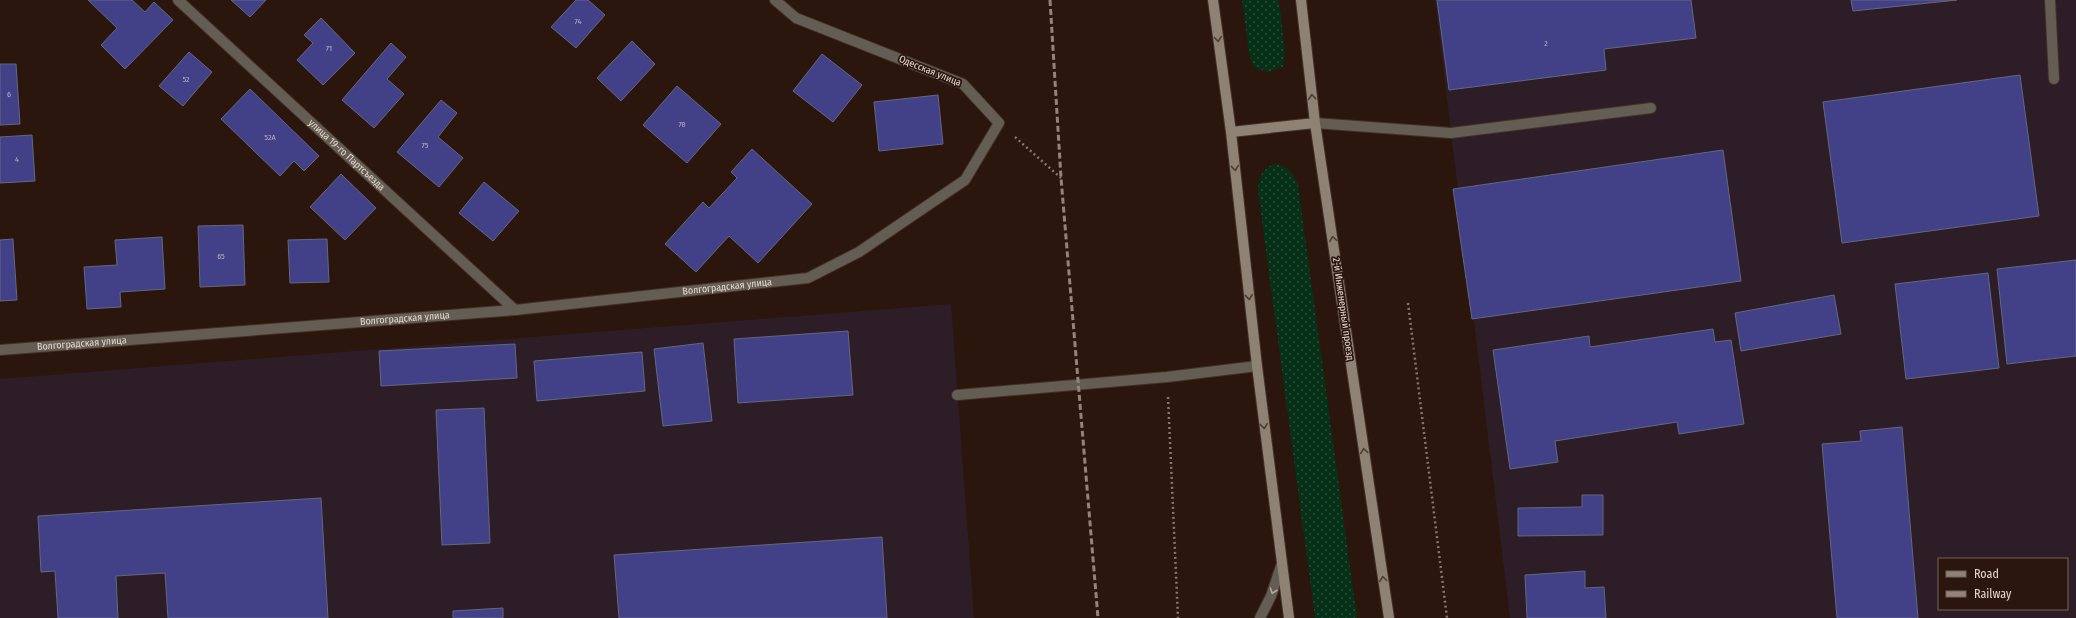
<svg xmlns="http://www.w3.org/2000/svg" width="2076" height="618" font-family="'Fira Sans Condensed',sans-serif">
  <defs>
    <pattern id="grass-dots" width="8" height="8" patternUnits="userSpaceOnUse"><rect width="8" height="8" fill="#063018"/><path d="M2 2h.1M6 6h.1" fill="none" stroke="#2a4d39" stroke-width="1.8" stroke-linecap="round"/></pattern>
  </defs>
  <rect width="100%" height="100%" fill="#2a160c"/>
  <!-- industrial -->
  <path fill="#2d1d27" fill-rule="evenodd" d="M1435,0H2076V618H1510ZM1939,559H2067V609H1939Z
    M951,304L974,618H0V379Z"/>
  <!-- grass -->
  <path fill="url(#grass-dots)" d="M1242,0H1279L1285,53L1283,67L1268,72L1253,67L1249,53Z
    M1274,164C1288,165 1293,173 1298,185L1357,618H1315L1258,191C1258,177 1262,170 1274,164Z"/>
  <!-- building -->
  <path fill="#424188" stroke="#65677f" d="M88,0H132L145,12L154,2L173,20L125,69L101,45L117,28Z
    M231,0H266L250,17Z
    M576,0H588L605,15L576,48L551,27Z
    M1437,0H1691L1696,38L1604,49L1606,70L1449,90Z
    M1851,0H1957L1853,11Z
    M321,18L355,53L323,85L297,60L313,43L304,35Z
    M632,41L655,64L621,101L597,78Z
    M391,43L406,57L387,79L404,94L374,128L342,100Z
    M189,52L212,72L183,106L159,86Z
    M822,54L862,85L833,122L793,91Z
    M0,64H16L20,124L0,125Z
    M2020,75L2039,216L1842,243L1823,102Z
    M677,86L721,124L687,163L643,125Z
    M250,89L319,156L304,171L294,161L280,176L221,119Z
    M938,95L943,144L879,151L874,102Z
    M441,100L457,113L438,137L463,158L439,187L397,152Z
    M32,135L35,181L0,183V137Z
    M752,149L812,204L758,263L729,236L696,272L665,244L703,202L709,208L737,178L731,172Z
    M1723,150L1741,281L1472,319L1453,189Z
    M341,174L376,208L345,240L310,207Z
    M484,182L519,211L493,241L459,213Z
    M243,225L245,285L200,287L198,226Z
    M162,237L165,289L120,292L121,307L87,309L84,267L117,265L115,240Z
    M13,239L17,300L0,301V240Z
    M327,239L329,282L290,283L288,240Z
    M2076,260V356L2007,364L1997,269Z
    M1988,273L1999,368L1906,379L1895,284Z
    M1834,295L1841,334L1741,351L1735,313Z
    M1713,329L1715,342L1731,340L1744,424L1679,434L1677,422L1555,441L1558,462L1510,469L1493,350L1589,336L1590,347Z
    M848,331L853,395L738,403L734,339Z
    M703,343L712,421L663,426L654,349Z
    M515,344L517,378L381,386L379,351Z
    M642,352L645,391L537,401L534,361Z
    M484,408L490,543L442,545L436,410Z
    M1902,427L1918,618H1837L1822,444L1861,441L1860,431Z
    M1582,495H1603V535L1518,536V508L1582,507Z
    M321,498L328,618H168L165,573L116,576L118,618H58L55,571L41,572L38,516Z
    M882,537L887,618H619L614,555Z
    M1585,571V588L1604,587L1606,618H1527L1525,575Z
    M503,608V618H453V611Z"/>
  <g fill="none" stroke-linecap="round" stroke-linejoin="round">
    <!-- service casing -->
    <g stroke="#443128" stroke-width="12">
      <path id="service" d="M2050,0L2054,79
        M1315,123L1451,133L1651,108
        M957,395L1167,377L1257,366
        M1260,618L1271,596L1282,563"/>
    </g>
    <!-- minor casing -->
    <g stroke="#443128" stroke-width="12">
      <g id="minor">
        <path id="s1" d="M178,0L515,310"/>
        <path id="s2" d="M0,350L515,310L808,278L859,252L965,180L999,123L963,84L796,18L775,0"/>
      </g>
    </g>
    <!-- secondary casing -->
    <g stroke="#443128" stroke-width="12">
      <path id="secondary" d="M1213,0L1231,132L1257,366L1289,618
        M1301,0L1315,123L1389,618
        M1231,132L1315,123"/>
    </g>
    <!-- path -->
    <path stroke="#87766e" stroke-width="2.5" stroke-dasharray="2 3" stroke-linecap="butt" d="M1015,137L1061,178
      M1408,303L1447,618
      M1168,397L1178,618"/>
    <!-- service -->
    <use href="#service" stroke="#645d54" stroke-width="10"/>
    <!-- minor -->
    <use href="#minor" stroke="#645d54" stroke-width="10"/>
    <!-- secondary -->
    <use href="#secondary" stroke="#8d8273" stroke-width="10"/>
    <!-- rail -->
    <path stroke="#94837b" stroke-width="3" stroke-dasharray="6 3" stroke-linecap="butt" d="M1050,0L1061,178L1098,618"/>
  </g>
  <!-- one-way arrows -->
  <defs><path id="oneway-chevron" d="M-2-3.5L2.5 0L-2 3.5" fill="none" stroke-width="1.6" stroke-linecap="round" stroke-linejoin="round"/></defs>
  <g stroke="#4d3c30">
    <use href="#oneway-chevron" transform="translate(1218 39) rotate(82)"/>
    <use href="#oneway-chevron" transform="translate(1312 97) rotate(-96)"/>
    <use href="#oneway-chevron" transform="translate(1235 168) rotate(84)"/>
    <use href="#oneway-chevron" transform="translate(1333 239) rotate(-98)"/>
    <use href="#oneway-chevron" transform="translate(1249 297) rotate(84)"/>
    <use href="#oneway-chevron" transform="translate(1264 426) rotate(83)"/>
    <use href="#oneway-chevron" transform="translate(1364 451) rotate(-98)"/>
    <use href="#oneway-chevron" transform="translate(1383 579) rotate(-98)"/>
  </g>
  <use stroke="#b2a79f" href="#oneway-chevron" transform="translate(1273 591) rotate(109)"/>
  <g text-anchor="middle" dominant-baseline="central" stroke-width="3.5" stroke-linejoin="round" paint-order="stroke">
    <!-- number labels -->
    <g font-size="8" fill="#bdb2bf">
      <text x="578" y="21">74</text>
      <text x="1546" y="43">2</text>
      <text x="329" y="48">71</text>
      <text x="186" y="79">52</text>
      <text x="9" y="94">6</text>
      <text x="682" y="124">78</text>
      <text x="270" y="137">52А</text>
      <text x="425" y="145">75</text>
      <text x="17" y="159">4</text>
      <text x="221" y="256">65</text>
    </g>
    <!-- street labels -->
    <g font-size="10" fill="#e6d8d1" stroke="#2a160c">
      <text transform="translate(930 71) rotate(22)">Одесская улица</text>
      <text stroke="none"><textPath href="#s1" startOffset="229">улица 19-го Партсъезда</textPath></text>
      <text stroke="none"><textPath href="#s2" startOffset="730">Волгоградская улица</textPath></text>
      <text transform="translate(1343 309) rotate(82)">2-й Инженерный проезд</text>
      <text stroke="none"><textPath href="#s2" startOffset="406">Волгоградская улица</textPath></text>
      <text stroke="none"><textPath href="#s2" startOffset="82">Волгоградская улица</textPath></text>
    </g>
  </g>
  <!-- legend -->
  <rect x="1938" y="558" width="130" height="52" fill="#2a160c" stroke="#75645b"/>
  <rect x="1946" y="571" width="20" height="6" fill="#8d8273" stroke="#75645b"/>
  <text x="1974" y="578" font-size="12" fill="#e6d8d1">Road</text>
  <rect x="1946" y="591" width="20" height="6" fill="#94837b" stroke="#75645b"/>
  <text x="1974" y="598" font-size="12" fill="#e6d8d1">Railway</text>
</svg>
